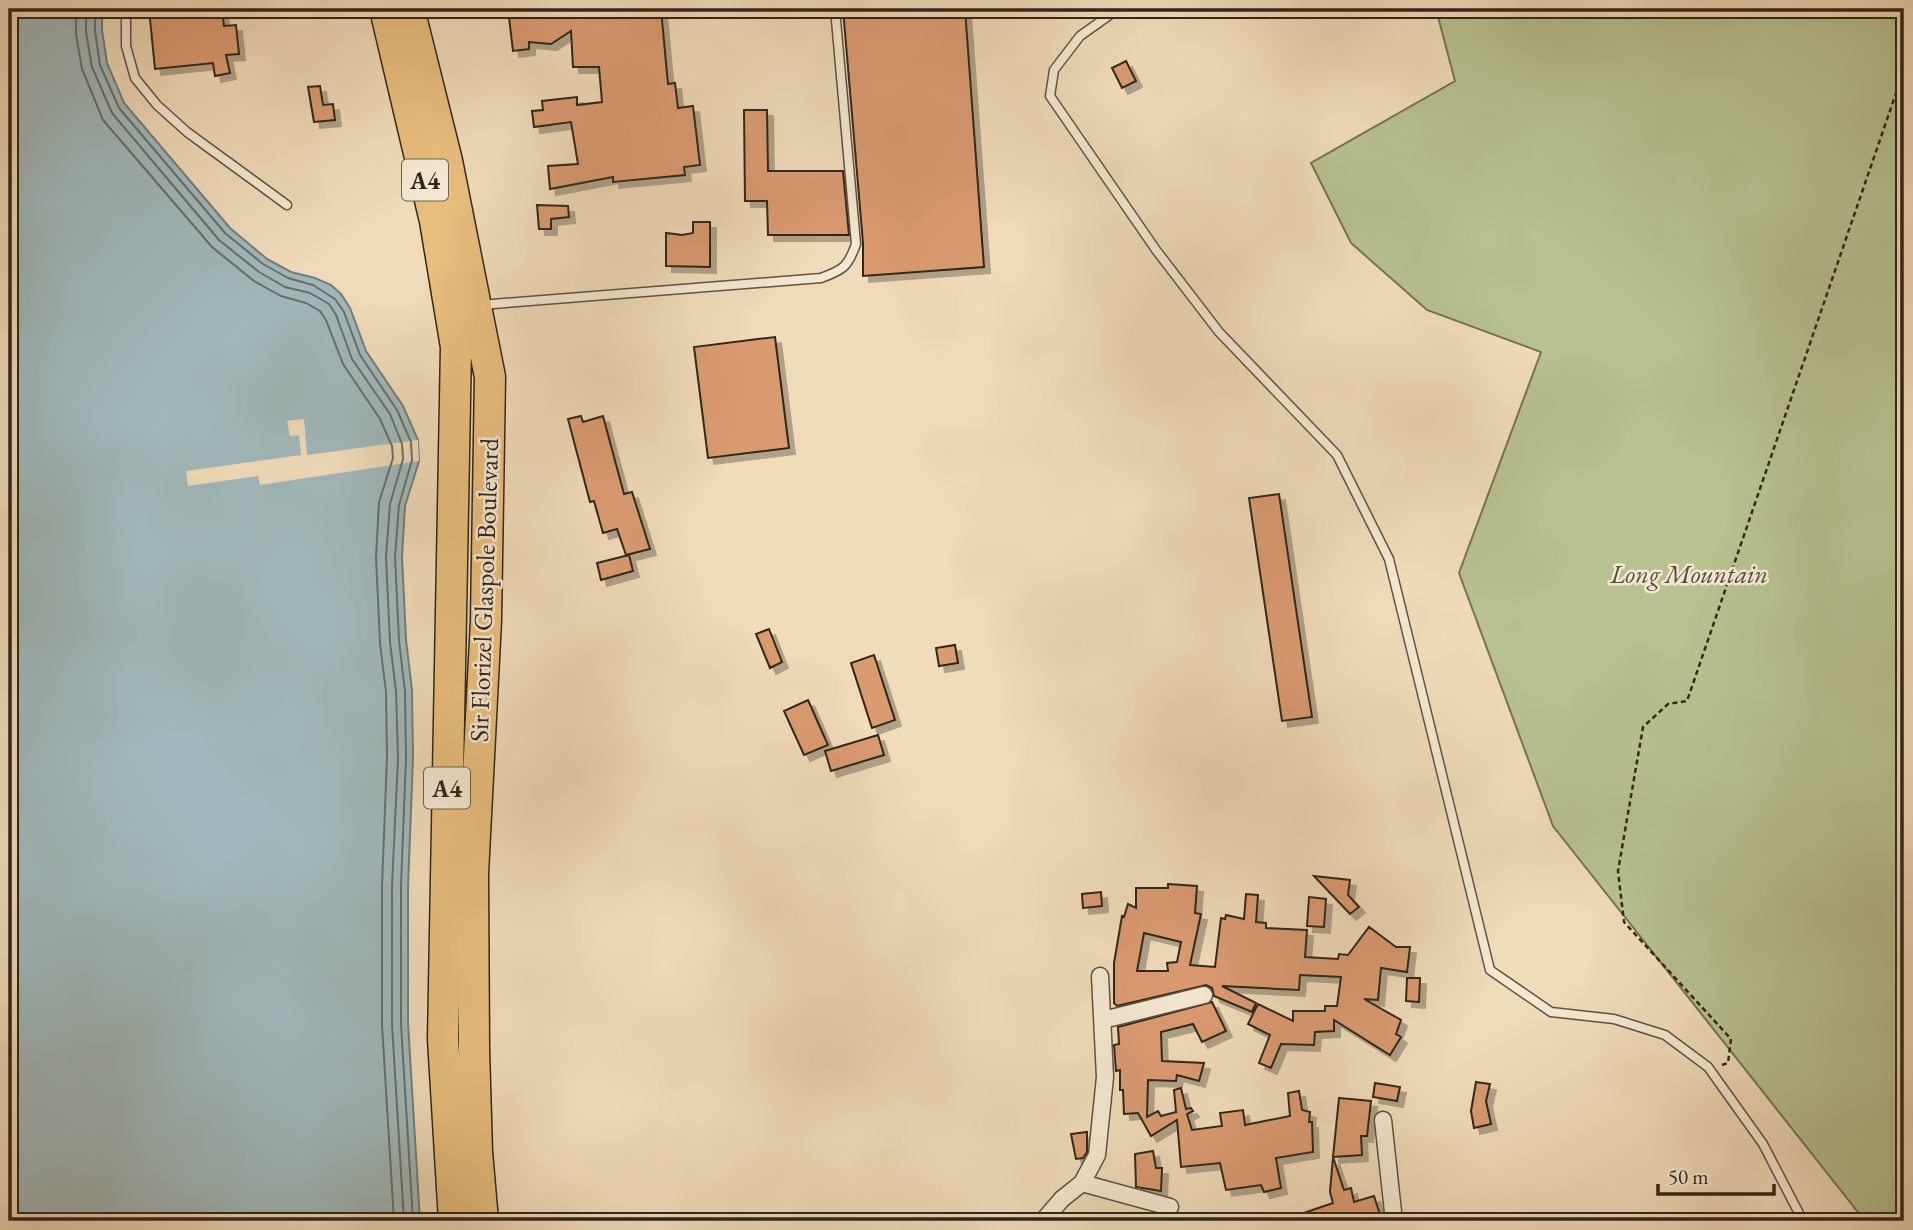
<svg xmlns="http://www.w3.org/2000/svg" width="1913" height="1230" font-family="'EB Garamond',serif">
  <defs>
    <filter id="shadow"><feDropShadow dx="6" dy="6" stdDeviation="0" flood-color="#0004"/></filter>
  </defs>
  <rect width="100%" height="100%" fill="#f0dbba"/>
  <filter id="stains"><feTurbulence type="fractalNoise" baseFrequency=".00286" numOctaves="4"/><feColorMatrix values="0 0 0 0 .2 0 0 0 0 .09 0 0 0 0 .02 0 0 0 .5 -.17"/></filter>
  <radialGradient id="worn" r=".72"><stop offset=".6" stop-color="#630" stop-opacity="0"/><stop offset="1" stop-color="#630" stop-opacity=".3"/></radialGradient>
  <!-- green -->
  <path fill="#b7c191" stroke="#747356" stroke-width="2" d="M1436,9H1904V1221H1865L1553,826L1459,573L1541,352L1427,310L1351,243L1311,163L1455,81Z"/>
  <!-- water -->
  <path fill="#a0b8bb" stroke="#747d7b" stroke-width="2" d="M9,9H102V30L107,63L124,103L230,228L267,259L291,272L315,278L331,285L341,294L350,308L366,351L403,406L418,440L419,461L405,506L402,557L406,640L412,690L413,758L408,887V1023L420,1221H9Z"/>
  <!-- pier -->
  <path fill="#f0dbba" d="M304,419L307,455L418,440L419,461L260,485L258,476L188,486L186,471L301,455L299,435L290,436L287,421Z"/>
  <g fill="none" stroke-linecap="round" stroke-linejoin="round">
    <!-- shore -->
    <path stroke="#686e6a" stroke-width="2" d="M76,9V34L82,69L103,120L212,247L254,281L281,296L306,303L320,311L326,320L343,364L380,419L392,446L393,458L379,502L376,557L380,643L386,692L387,757L382,886V1024L394,1221
      M86,9V32L92,67L112,113L219,240L259,272L285,287L310,293L329,304L336,315L352,359L390,414L402,444L403,459L390,504L386,557L390,642L396,691L398,758L392,886V1024L404,1221
      M95,9V31L100,65L119,108L225,233L263,264L288,278L313,285L335,299L344,312L360,355L397,410L411,442L412,460L399,505L395,557L399,641L405,691L406,758L401,886V1024L413,1221"/>
  </g>
  <!-- building -->
  <path fill="#db9b71" stroke="#31251a" stroke-width="2" fill-rule="evenodd" filter="url(#shadow)" d="M149,9H222L224,26L236,25L239,54L226,55L230,73L215,76L213,63L155,69Z
    M508,9H661L668,84L675,83L678,108L693,106L700,165L684,167L685,175L613,182V177L550,189L548,166L578,164L571,122L534,127L532,111L543,110L542,101L577,97V105L602,102L599,67H573L571,31L551,44L529,42V49L513,51Z
    M843,9H965L984,267L863,276V243Z
    M1126,61L1136,81L1122,88L1112,68Z
    M320,86L323,105L333,104L335,120L314,122L308,87Z
    M744,110H767L768,171H843L849,235H768L767,201H745Z
    M537,205L568,206L569,217L551,219V229H539Z
    M693,222H710V267L666,266V233L682,235L693,233Z
    M775,337L789,448L708,458L694,347Z
    M581,416L583,422L603,416L624,494L632,492L650,549L626,555L617,529L603,533L594,501L590,502L568,419Z
    M1279,494L1312,717L1282,721L1249,498Z
    M629,555L633,571L601,580L597,563Z
    M769,629L782,662L770,668L756,634Z
    M955,645L958,663L939,666L936,648Z
    M874,655L895,720L872,728L851,663Z
    M808,700L828,745L804,755L784,711Z
    M878,735L884,755L831,771L825,751Z
    M1314,876L1350,880L1348,895L1359,907L1350,914Z
    M1168,884L1197,886L1195,913L1201,914L1190,965L1215,967L1221,918L1225,919L1226,915L1244,919L1246,894L1258,895L1256,922L1266,923V928L1307,930L1305,957L1338,959L1339,954L1348,955L1369,927L1396,947H1410L1407,972L1381,968L1378,1000L1364,999L1401,1020L1396,1034L1401,1037L1390,1055L1334,1020V1031L1315,1032L1314,1045L1281,1044L1271,1068L1259,1063L1270,1035L1248,1024L1258,1004L1293,1021V1011H1325V1006H1337L1341,977L1300,975L1299,990L1222,986L1256,1003L1252,1012L1214,996L1212,988L1206,985L1117,1006L1114,1003V963L1122,916L1124,917L1128,904L1136,908V888H1168ZM1144,933L1181,942L1177,962L1167,963L1168,971H1137Z
    M1101,892L1102,906L1083,908L1082,894Z
    M1309,897L1326,899L1324,927L1307,926Z
    M1407,978H1420L1419,1002L1406,1001Z
    M1212,1002L1226,1031L1202,1042L1193,1024L1161,1032L1162,1061L1204,1063L1199,1081L1177,1075L1176,1081L1148,1080L1147,1117L1158,1111L1161,1116L1176,1112L1174,1090L1181,1088L1186,1109L1191,1108L1193,1111L1187,1114L1192,1130L1222,1126L1220,1113L1243,1110L1245,1125L1290,1116L1288,1093L1299,1091L1302,1110L1310,1112L1309,1122H1312L1313,1152L1276,1158L1281,1188L1264,1192L1261,1185L1226,1190L1220,1163L1181,1167L1177,1120L1151,1136L1138,1113L1124,1114L1123,1090H1120V1070L1116,1071L1114,1045L1119,1044L1118,1027Z
    M1476,1082L1490,1084L1486,1101L1491,1124L1474,1128L1471,1111Z
    M1375,1083L1400,1087L1397,1101L1373,1097Z
    M1339,1098L1371,1101L1367,1136H1361L1362,1155L1333,1157Z
    M1087,1132V1152L1083,1158L1076,1159L1071,1134Z
    M1153,1151L1156,1168H1162L1161,1191L1136,1187L1135,1154Z
    M1333,1157L1344,1190L1351,1188L1354,1202L1374,1196L1382,1221H1286V1219L1333,1203L1330,1192Z"/>
  <g fill="none" stroke-linecap="round" stroke-linejoin="round">
    <!-- lane casing -->
    <g stroke="#615242" stroke-width="11">
      <path id="lane" d="M126,9V46L135,78L157,105L187,132L287,205
        M1118,9L1080,36L1054,70L1050,96L1156,250L1219,332L1337,455L1389,559L1490,970L1551,1012L1614,1019L1665,1035L1708,1067L1763,1144L1803,1221
        M480,305L821,278C843,270 848,267 856,244L835,9"/>
    </g>
    <!-- street casing -->
    <g stroke="#615242" stroke-width="19">
      <path id="street" d="M1103,1020L1204,995
        M1383,1120L1394,1221
        M1082,1183L1170,1207
        M1043,1221L1062,1199L1082,1183L1097,1155L1105,1077L1100,976"/>
    </g>
    <!-- highway casing -->
    <g stroke="#31251a" stroke-width="33">
      <path id="highway" d="M385,9L435,221L456,347L443,1039L454,1221
        M409,9L447,161L490,377L486,620L473,874L474,1050L477,1152L483,1221"/>
    </g>
    <!-- path -->
    <path stroke="#31251a" stroke-width="2.5" stroke-dasharray="5 3.5" stroke-linecap="butt" d="M1722,1065L1728,1063L1731,1039L1624,922L1618,871L1643,727L1668,704L1687,701L1904,70"/>
    <!-- lane -->
    <use href="#lane" stroke="#f5e8d2" stroke-width="8"/>
    <!-- street -->
    <use href="#street" stroke="#f5e8d2" stroke-width="16"/>
    <!-- highway -->
    <use href="#highway" stroke="#e8be7d" stroke-width="30"/>
  </g>
  <g text-anchor="middle" dominant-baseline="central" stroke-width="5" stroke-linejoin="round" paint-order="stroke">
    <!-- shield labels -->
    <g fill="#f5e8d2" stroke="#6c6051" stroke-width="2">
      <rect x="402" y="159.5" width="46" height="41" rx="5"/>
      <rect x="424" y="767.5" width="46" height="41" rx="5"/>
    </g>
    <g font-size="24" font-weight="bold" fill="#31251a">
      <text x="425" y="180">A4</text>
      <text x="447" y="788">A4</text>
    </g>
    <!-- park labels -->
    <g font-size="26" font-style="italic" fill="#524c38" stroke="#f5e8d2">
      <text x="1689" y="574">Long Mountain</text>
    </g>
    <!-- street labels -->
    <g font-size="26" fill="#31251a" stroke="#f5e8d2">
      <text transform="translate(484 590) rotate(-88)">Sir Florizel Glaspole Boulevard</text>
    </g>
  </g>
  <!-- margin -->
  <rect width="1913" height="1230" fill="none" stroke="#f0dbba" stroke-width="35"/>
  <rect x="10" y="10" width="1892" height="1209" fill="none" stroke="#31251a" stroke-width="3.5"/>
  <rect x="18" y="18" width="1878" height="1195" fill="none" stroke="#31251a" stroke-width="2"/>
  <!-- scale -->
  <path d="M1658 1184v10h116v-10" fill="none" stroke="#31251a" stroke-width="3.5"/>
  <text x="1668" y="1184" font-size="21" fill="#31251a" stroke="#f5e8d2" stroke-width="5" paint-order="stroke">50 m</text>
  <rect width="100%" height="100%" filter="url(#stains)"/>
  <rect width="100%" height="100%" fill="url(#worn)"/>
</svg>
